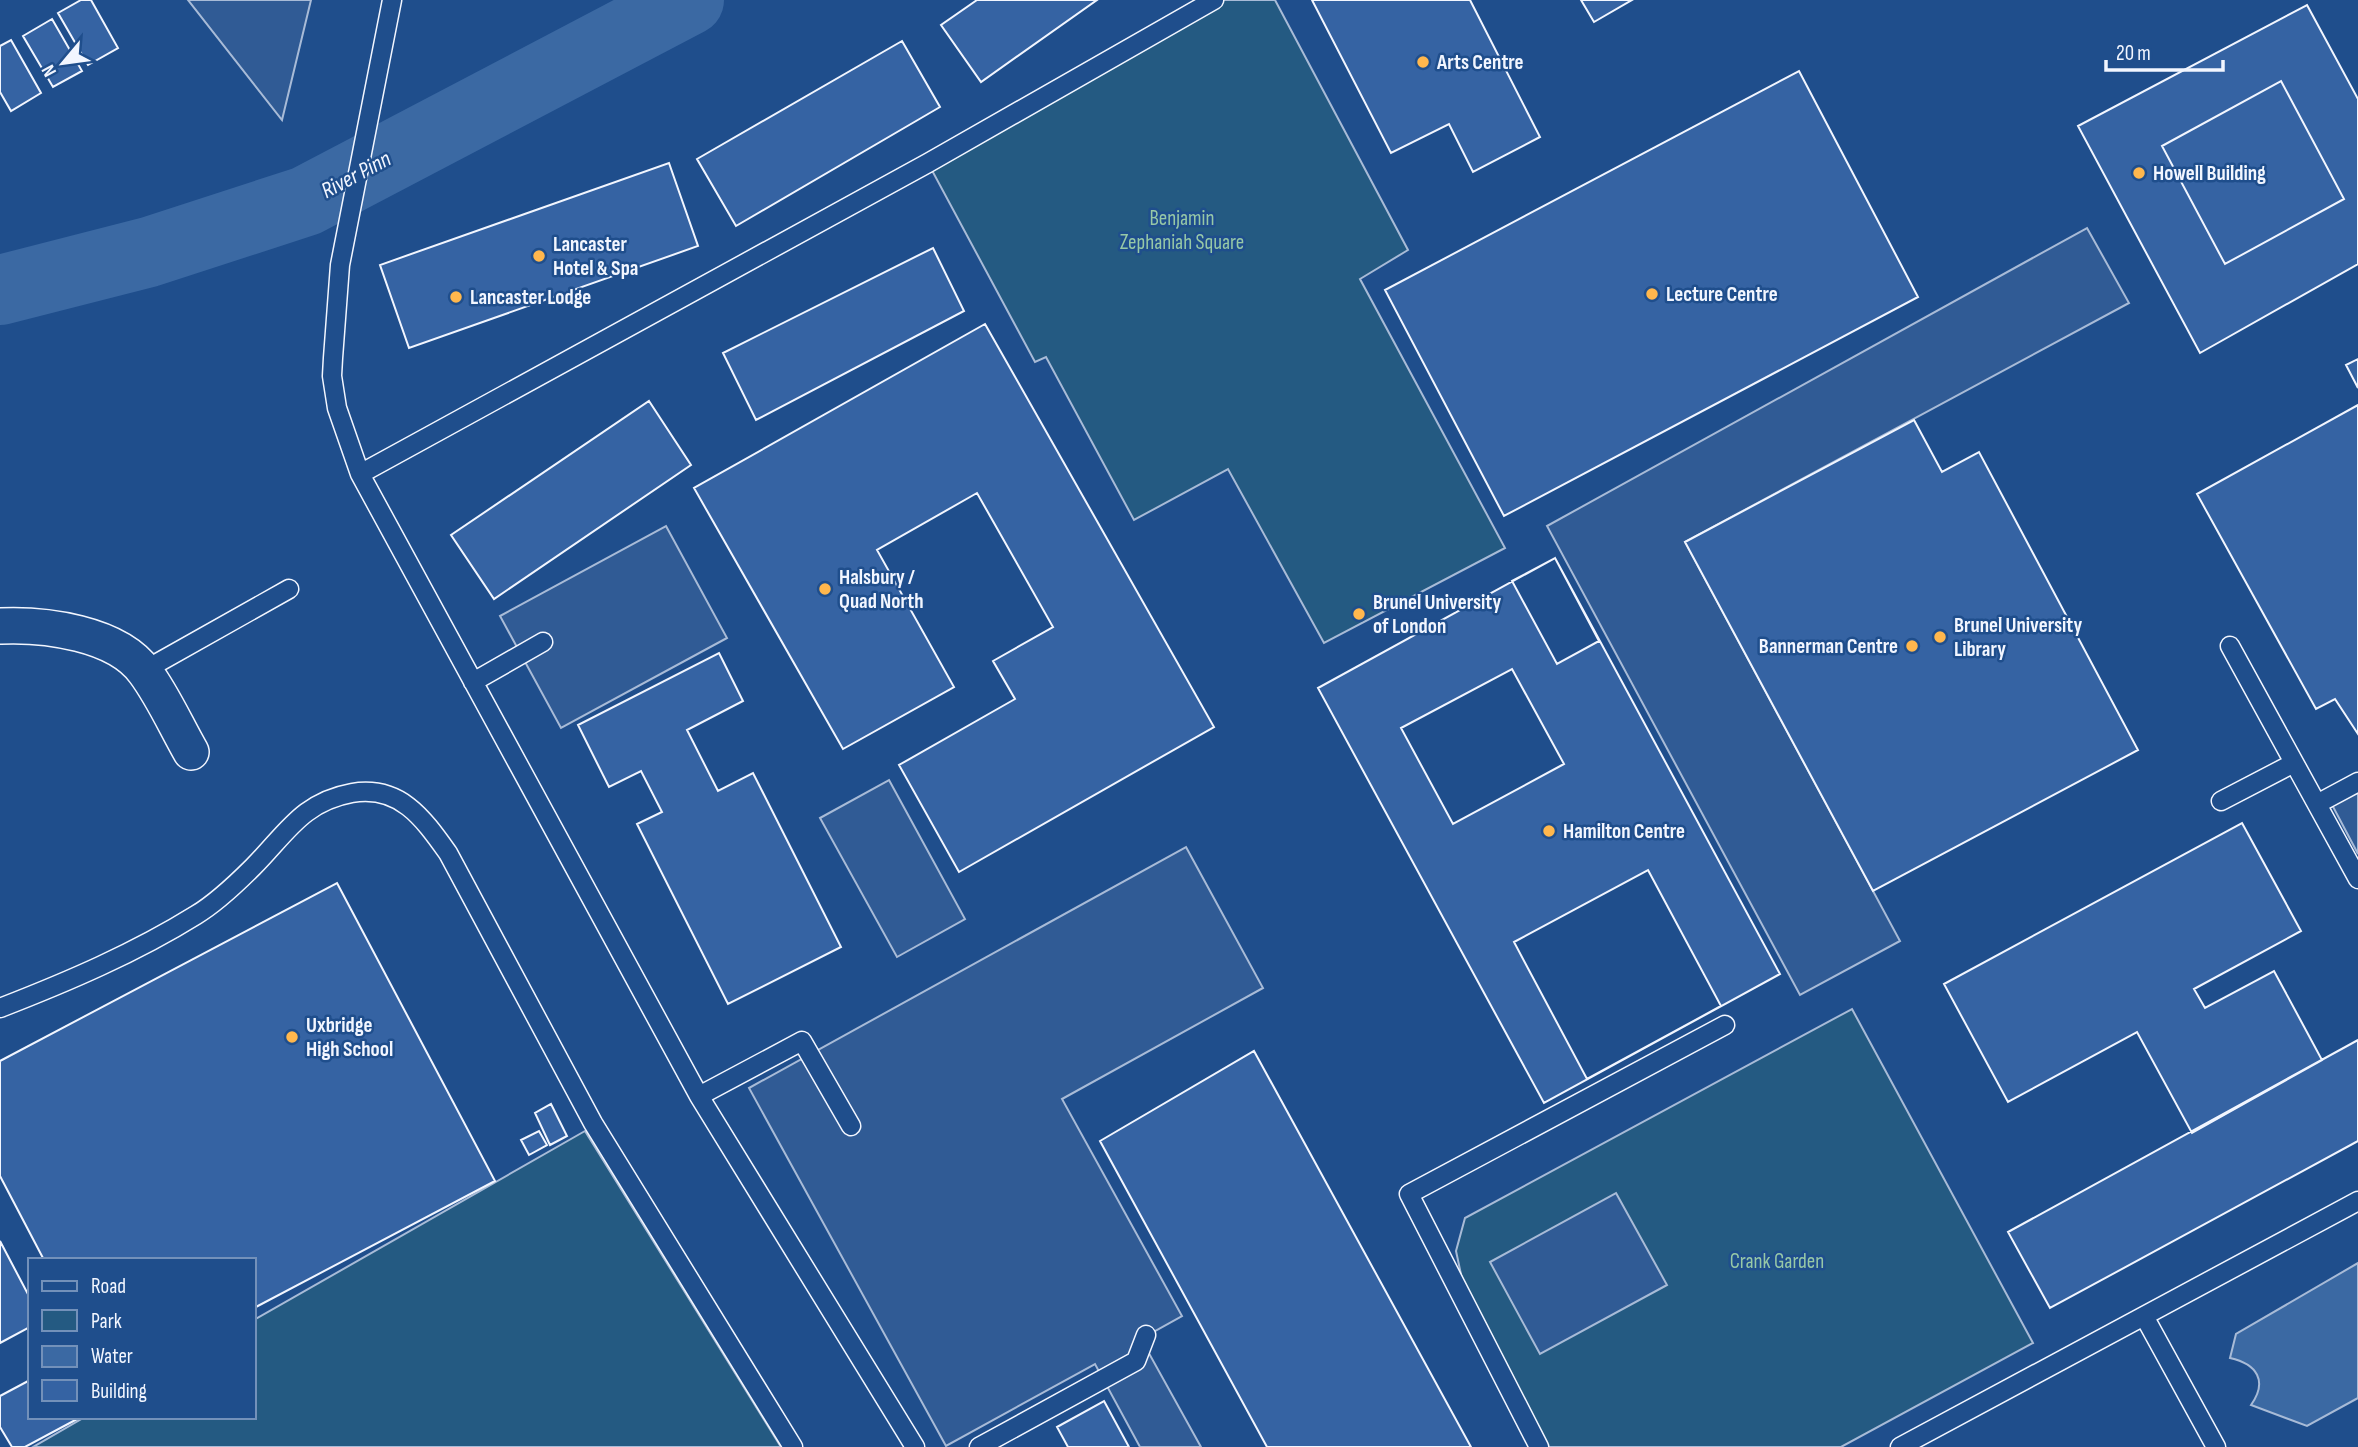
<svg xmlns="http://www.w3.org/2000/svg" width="2358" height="1447" font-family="'Sofia Sans Condensed',sans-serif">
  <rect width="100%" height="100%" fill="#1f4e8c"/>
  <!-- green -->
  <path fill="#245a82" stroke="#a8bbd7" stroke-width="2" d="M1217,0H1275L1408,250L1360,279L1505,548L1324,643L1228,469L1134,520L1046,357L1035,362L928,163Z
    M1852,1009L2033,1343L1841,1447H1548L1462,1279L1456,1251L1465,1218Z
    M585,1131L781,1447H33L85,1417H254V1320Z"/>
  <!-- parking -->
  <path fill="#305b95" stroke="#a8bbd7" stroke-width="2" d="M188,0H311L282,120Z
    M2087,228L2129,303L1685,542L1900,941L1800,995L1547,526Z
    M666,526L727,638L561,728L500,616Z
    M889,780L965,919L897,957L820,818Z
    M2358,786V854L2330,801Z
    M1186,847L1263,988L1062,1099L1182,1316L1141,1339L1201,1447H1140L1095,1364L946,1446L749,1088Z
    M1616,1193L1667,1285L1540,1354L1490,1262Z"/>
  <!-- water -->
  <path fill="#3b69a3" stroke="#a8bbd7" stroke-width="2" d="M2358,1263V1398L2307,1426L2251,1405C2268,1381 2257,1364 2230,1358L2236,1334Z"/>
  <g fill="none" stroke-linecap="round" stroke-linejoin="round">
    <!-- river -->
    <path stroke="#3b69a3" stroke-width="70" d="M0,290L149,252L306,201L689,0"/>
  </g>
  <!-- building -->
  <path fill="#3563a3" stroke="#f2f6ff" stroke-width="2" fill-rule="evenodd" d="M81,0H91L118,48L88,65L58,13Z
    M977,0H1097L981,82L941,25Z
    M1312,0H1470L1540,137L1473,172L1449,124L1391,153Z
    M1581,0H1632L1594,22Z
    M2307,5L2358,99V264L2200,353L2078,126ZM2281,81L2344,199L2225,264L2162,146Z
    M52,19L82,71L53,87L23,36Z
    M11,40L41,93L11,111L0,92V46Z
    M902,41L940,107L736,226L697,159Z
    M1799,71L1918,297L1504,516L1385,290Z
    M2281,81L2344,199L2225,264L2162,146Z
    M669,163L698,246L409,348L380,265Z
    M933,248L964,311L756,420L723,353Z
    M985,324L1214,727L959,872L899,765L1015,699L993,661L1053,627L977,493L877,550L954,687L843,749L694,488Z
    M2358,359V388L2346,365Z
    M649,401L691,465L494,599L451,535Z
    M2358,405V734L2335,699L2316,709L2197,494Z
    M1914,420L1942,472L1979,452L2138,750L1873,891L1685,542Z
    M1555,558L1780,974L1544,1103L1318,688Z
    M1555,558L1599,641L1557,664L1512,581Z
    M719,653L743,701L687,730L718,791L753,773L841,947L728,1004L637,824L662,812L641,771L609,787L578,725Z
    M1512,669L1564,764L1453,824L1401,728Z
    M2242,823L2301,931L2194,989L2205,1008L2274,971L2322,1060L2192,1133L2137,1032L2008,1102L1944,984Z
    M1648,870L1721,1006L1587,1079L1514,942Z
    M337,883L495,1181L254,1308V1260H44L0,1176V1061Z
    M2358,1040V1141L2050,1308L2008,1232Z
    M1254,1051L1471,1447H1267L1100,1141Z
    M551,1104L567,1136L550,1145L535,1113Z
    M539,1131L547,1145L529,1155L521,1140Z
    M0,1241L30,1298V1327L0,1343Z
    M30,1380V1417H81L25,1447H12L0,1427V1396Z
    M1104,1401L1129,1447H1068L1057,1427Z"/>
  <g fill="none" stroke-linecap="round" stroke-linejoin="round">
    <!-- service casing -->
    <g stroke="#f2f6ff" stroke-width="21">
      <path id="service" d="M392,0L340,265L333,358L332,376L337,408L360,474L699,1096L915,1447
        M360,474L928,163L1214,0
        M2230,646L2358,879
        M145,670L289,589
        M473,682L543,642
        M2221,801L2294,763
        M2317,804L2358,782
        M0,1008C67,982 135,953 196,915C216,903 236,884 253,867C286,834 302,802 352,793C400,785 423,818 448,853L593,1123L793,1447
        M699,1096L802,1041L851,1126
        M2144,1316L2216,1447
        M979,1447L1136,1361L1146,1335
        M1539,1447L1409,1194L1725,1025
        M1900,1447L2358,1201"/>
    </g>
    <!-- minor casing -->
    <g stroke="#f2f6ff" stroke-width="38">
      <path id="minor" d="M0,626C45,624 117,633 145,672C163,696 176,726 191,752"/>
    </g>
    <!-- service -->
    <use href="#service" stroke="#1f4e8c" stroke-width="18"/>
    <!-- minor -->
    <use href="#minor" stroke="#1f4e8c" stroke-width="35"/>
  </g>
  <!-- markers -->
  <g fill="#ffb74d" stroke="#1f4e8c" stroke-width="2.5">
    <circle cx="1423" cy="62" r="7"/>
    <circle cx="2139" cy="173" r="7"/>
    <circle cx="539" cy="256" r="7"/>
    <circle cx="1652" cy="294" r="7"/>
    <circle cx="456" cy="297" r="7"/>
    <circle cx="825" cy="589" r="7"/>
    <circle cx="1359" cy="614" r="7"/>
    <circle cx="1940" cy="637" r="7"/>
    <circle cx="1912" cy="646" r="7"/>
    <circle cx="1549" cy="831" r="7"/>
    <circle cx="292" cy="1037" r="7"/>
  </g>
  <g text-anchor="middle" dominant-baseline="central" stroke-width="5" stroke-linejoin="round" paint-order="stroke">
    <!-- poi labels -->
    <g font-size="21" font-weight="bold" fill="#f2f6ff" stroke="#1f4e8c" text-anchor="start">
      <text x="1437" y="62">Arts Centre</text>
      <text x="2153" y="173">Howell Building</text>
      <text x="553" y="244">Lancaster<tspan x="553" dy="24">Hotel &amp; Spa</tspan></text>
      <text x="1666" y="294">Lecture Centre</text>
      <text x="470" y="297">Lancaster Lodge</text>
      <text x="839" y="577">Halsbury /<tspan x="839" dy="24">Quad North</tspan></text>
      <text x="1373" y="602">Brunel University<tspan x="1373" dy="24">of London</tspan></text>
      <text x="1954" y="625">Brunel University<tspan x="1954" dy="24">Library</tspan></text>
      <text x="1898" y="646" text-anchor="end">Bannerman Centre</text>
      <text x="1563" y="831">Hamilton Centre</text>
      <text x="306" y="1025">Uxbridge<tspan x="306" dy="24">High School</tspan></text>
    </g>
    <!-- park labels -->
    <g font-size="21" fill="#97c8a6" stroke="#1f4e8c">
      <text x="1182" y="218">Benjamin<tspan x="1182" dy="24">Zephaniah Square</tspan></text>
      <text x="1777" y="1261">Crank Garden</text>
    </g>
    <!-- water labels -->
    <g font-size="23" font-style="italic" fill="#f2f6ff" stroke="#1f4e8c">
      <text transform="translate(356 175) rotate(-28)">River Pinn</text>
    </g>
  </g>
  <!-- legend -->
  <rect x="28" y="1258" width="228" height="161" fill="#1f4e8c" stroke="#7391ba" stroke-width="2"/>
  <rect x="42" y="1281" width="35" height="10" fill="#1f4e8c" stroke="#7391ba" stroke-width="2"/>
  <text x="91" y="1293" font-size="21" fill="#f2f6ff">Road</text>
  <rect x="42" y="1310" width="35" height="21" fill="#245a82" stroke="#7391ba" stroke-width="2"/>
  <text x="91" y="1328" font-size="21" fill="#f2f6ff">Park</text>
  <rect x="42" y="1346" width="35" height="21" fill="#3b69a3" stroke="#7391ba" stroke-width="2"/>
  <text x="91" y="1363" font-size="21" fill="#f2f6ff">Water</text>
  <rect x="42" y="1380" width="35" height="21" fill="#3563a3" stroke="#7391ba" stroke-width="2"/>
  <text x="91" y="1398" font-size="21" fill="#f2f6ff">Building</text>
  <!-- north arrow -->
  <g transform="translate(63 63) rotate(241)" stroke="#1f4e8c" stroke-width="5" paint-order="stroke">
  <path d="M0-5L12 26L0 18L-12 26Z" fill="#f2f6ff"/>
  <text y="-10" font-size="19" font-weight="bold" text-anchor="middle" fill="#f2f6ff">N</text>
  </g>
  <!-- scale -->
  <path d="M2106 60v10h117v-10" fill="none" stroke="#f2f6ff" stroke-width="3.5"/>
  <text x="2116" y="60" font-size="21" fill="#f2f6ff" stroke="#1f4e8c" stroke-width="5" paint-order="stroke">20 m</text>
</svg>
